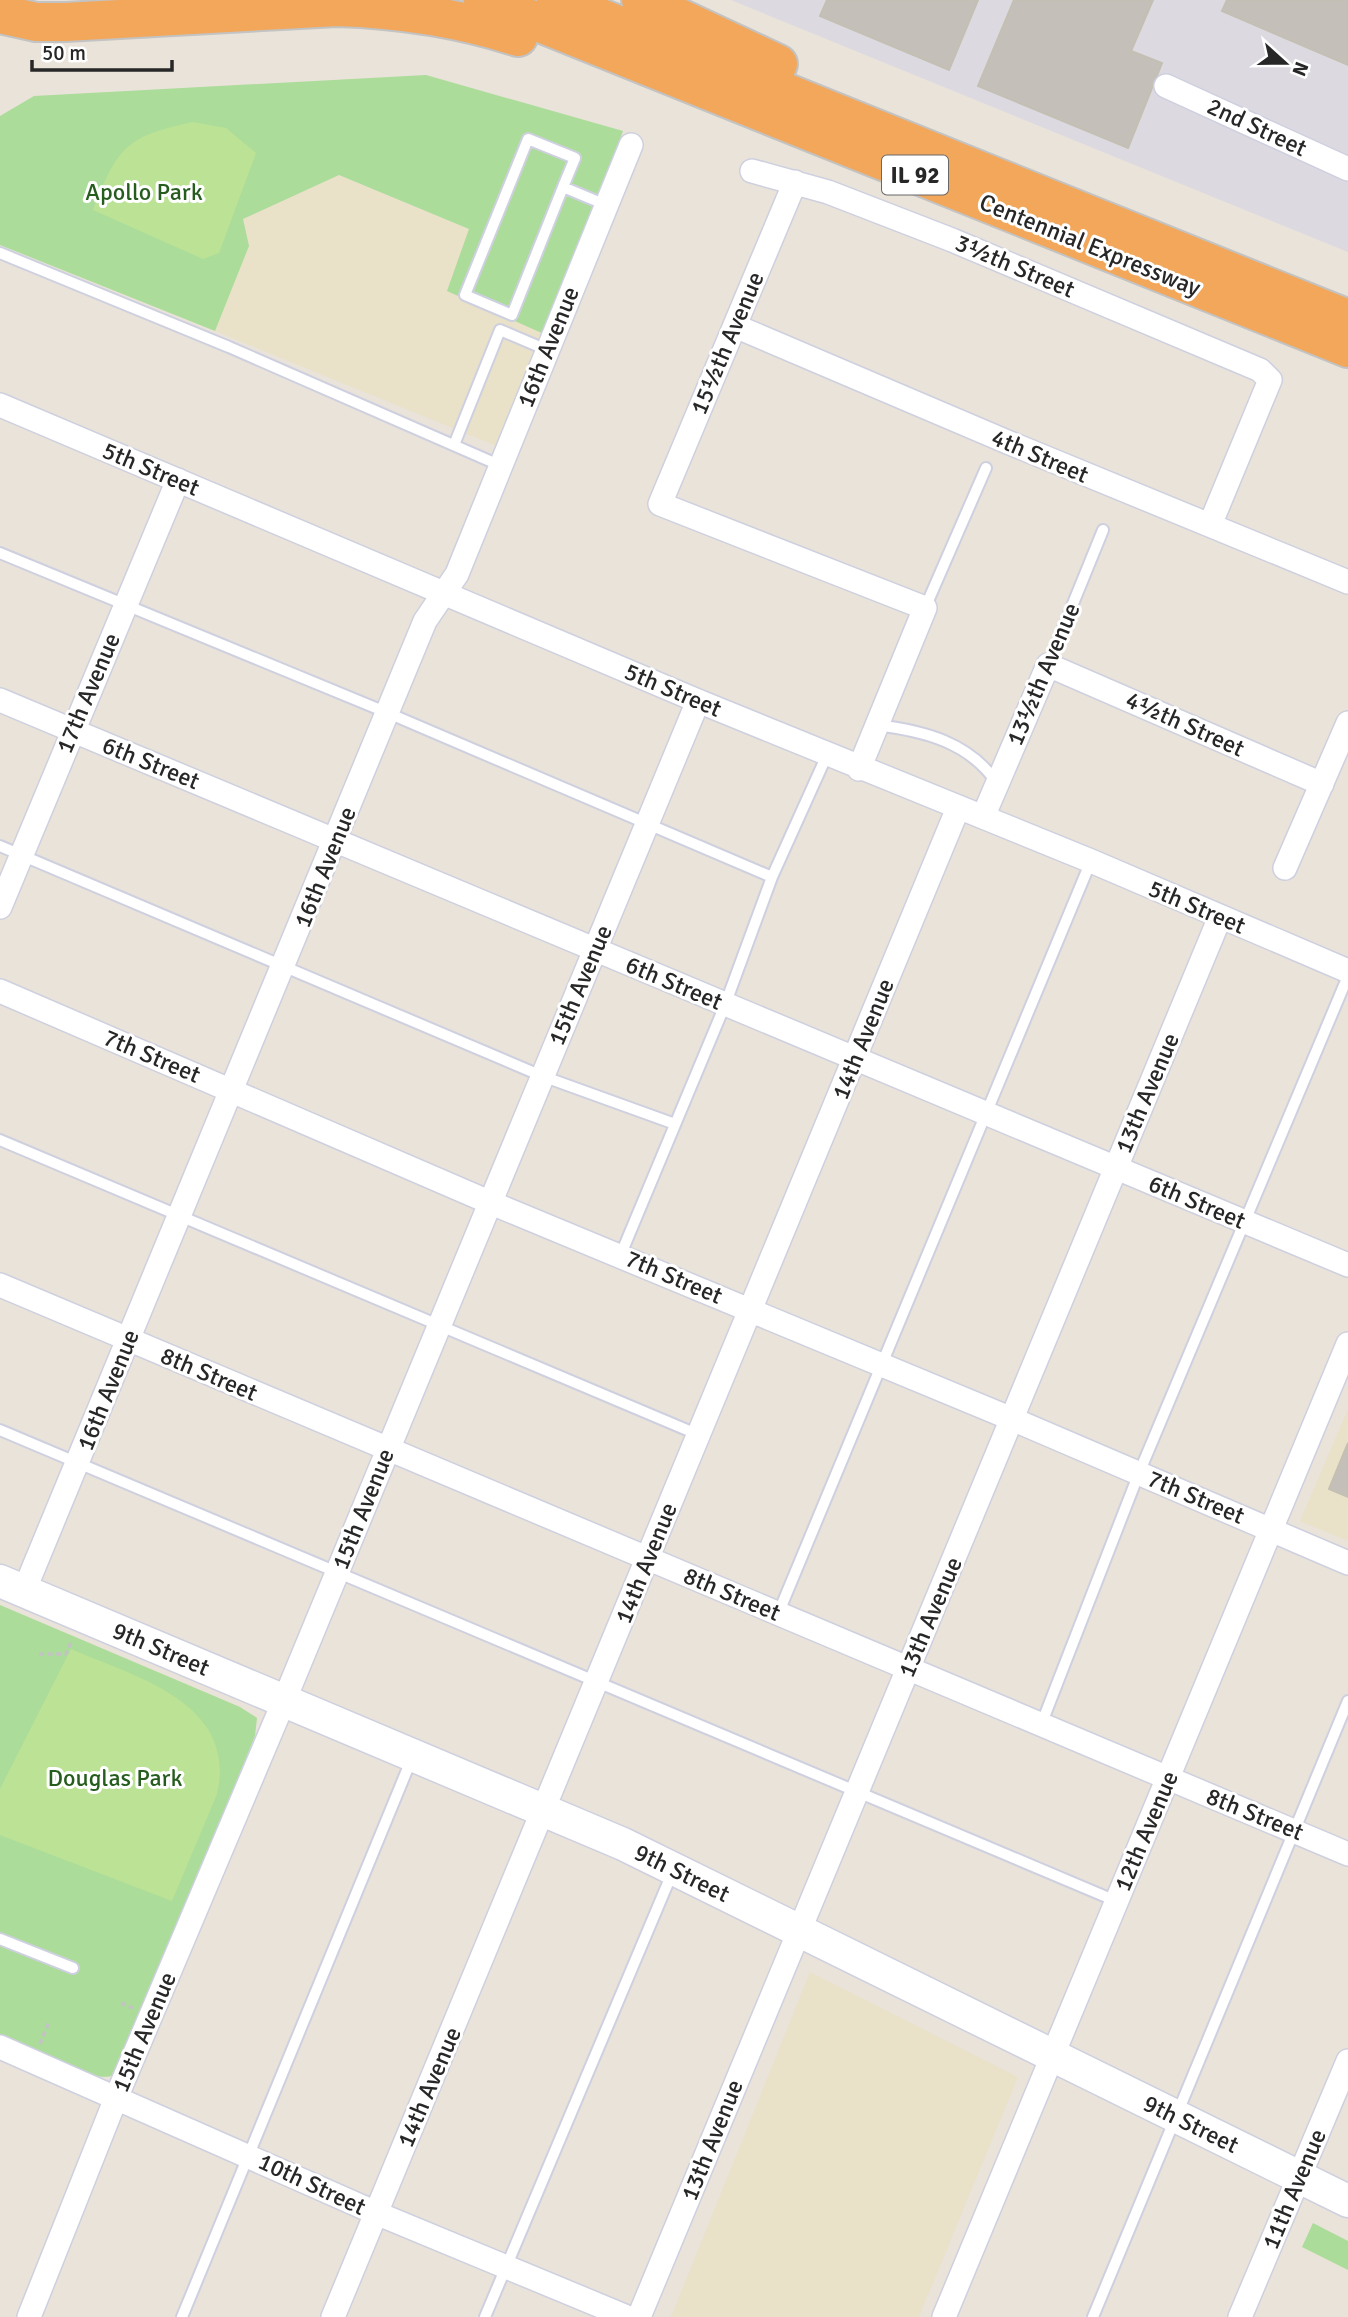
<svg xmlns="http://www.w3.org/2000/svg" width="1348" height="2317" font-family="Signika,sans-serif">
  <rect width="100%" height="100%" fill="#e9e3d9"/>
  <!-- industrial -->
  <path fill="#dcd9e1" d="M731,0H1348V252Z"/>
  <!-- education -->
  <path fill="#eae1c9" d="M339,175L469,229L544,334L499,447L215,331L249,246L242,219Z
    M1348,1409V1541L1300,1521Z
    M810,1972L1018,2077L919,2317H671Z"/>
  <!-- green -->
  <path fill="#abdc99" d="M426,75L623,131L544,334L447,291L469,229L339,175L243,219L249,246L215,331L0,245V116L34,96Z
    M0,1605L240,1707L257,1718L255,1736L120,2068C114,2077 108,2078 97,2076L0,2035Z
    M1313,2223L1348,2241V2270L1302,2247Z"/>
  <!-- pitch -->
  <path fill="#bce395" d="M192,122L226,128L256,153L219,253L203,259L93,210C118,147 125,137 192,122Z
    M71,1649C135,1677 238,1702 217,1794L172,1901L0,1835V1789Z"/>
  <!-- building -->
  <path fill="#c4c0b9" stroke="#c3bfb3" stroke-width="2" d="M827,0H978L949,70L820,16Z
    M1014,0H1153L1131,51L1162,63L1128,148L978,86Z
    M1227,0H1348V65L1222,11Z
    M1348,1443V1497L1329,1489Z"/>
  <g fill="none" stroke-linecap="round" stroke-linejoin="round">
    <!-- lane casing -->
    <g stroke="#ced0df" stroke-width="14">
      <path id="lane" d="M563,187L575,158L528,139L465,295L512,315L563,187L606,205
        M0,253L229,347L499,465
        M454,445L500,330L547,350
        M0,553L388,713L772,877
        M925,608L986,468
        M1048,665L1103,530
        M877,725C924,731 969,742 997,783
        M0,846L542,1076L675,1124
        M0,1140L699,1435
        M621,1254L725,1005L772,877L827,755
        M0,1430L1116,1901
        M778,1614L1091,861
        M1041,1725L1139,1473L1348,976
        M0,1939L73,1968
        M182,2317L412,1758
        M485,2317L673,1871
        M1093,2317L1348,1701"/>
    </g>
    <!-- street casing -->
    <g stroke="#ced0df" stroke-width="26">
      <path id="street" d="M1166,86L1348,169
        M752,171L828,192L952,240L1260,370L1270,380L1210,525
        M795,182L660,504L925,608L859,769
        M735,326L1005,441L1348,582
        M0,405L698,701L1091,861L1348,971
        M0,700L1348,1265
        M983,817L1048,665L1322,784
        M1285,868L1348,723
        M0,907L178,480
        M0,991L489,1202L1012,1419L1348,1563
        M0,1285L1348,1854
        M24,1591L425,621L457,574L631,145
        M0,2047L376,2213L627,2317
        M29,2317L116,2098L284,1701L698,701
        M333,2317L958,808
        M639,2317L1220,917
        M944,2317L1348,1344
        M1240,2317L1348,2061"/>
    </g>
    <!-- secondary casing -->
    <g stroke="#ced0df" stroke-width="35">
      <path id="secondary" d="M0,1581L623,1844L1348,2201"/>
    </g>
    <!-- highway casing -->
    <g stroke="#c3c3c3" stroke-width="42">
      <path id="highway" d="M483,0L1348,348
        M556,0L1348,319
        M641,0L778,64
        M0,14L36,22H65L337,7C399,9 460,18 518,37"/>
    </g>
    <!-- path -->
    <path stroke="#c3c3c3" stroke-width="3.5" stroke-dasharray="5 3.5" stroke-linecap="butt" d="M39,1654H66L72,1640
      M121,2003L133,2008
      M40,2044L49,2022"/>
    <!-- lane -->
    <use href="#lane" stroke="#fff" stroke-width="10"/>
    <!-- street -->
    <use href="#street" stroke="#fff" stroke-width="23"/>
    <!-- secondary -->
    <use href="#secondary" stroke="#fff" stroke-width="32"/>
    <!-- highway -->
    <use href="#highway" stroke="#f2a75b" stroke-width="38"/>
  </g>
  <g text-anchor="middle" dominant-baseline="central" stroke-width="6" stroke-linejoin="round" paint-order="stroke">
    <!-- shield labels -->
    <rect fill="#fff" stroke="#686868" stroke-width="2" x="882" y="155.5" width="66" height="39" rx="5"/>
    <g font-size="23" font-weight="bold" fill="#272727">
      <text x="915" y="175">IL 92</text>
    </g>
    <!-- street labels -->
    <g font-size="24" fill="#272727" stroke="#fff">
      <text transform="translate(1257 127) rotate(25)">2nd Street</text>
      <text transform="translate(1090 245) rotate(22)">Centennial Expressway</text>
      <text transform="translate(1015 266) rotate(23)">3½th Street</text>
      <text transform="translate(727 343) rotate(-67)">15½th Avenue</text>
      <text transform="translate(548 347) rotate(-68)">16th Avenue</text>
      <text transform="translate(1040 456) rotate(23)">4th Street</text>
      <text transform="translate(151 469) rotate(23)">5th Street</text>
      <text transform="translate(1043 674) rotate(-67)">13½th Avenue</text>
      <text transform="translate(673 690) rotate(23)">5th Street</text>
      <text transform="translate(88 693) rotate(-67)">17th Avenue</text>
      <text transform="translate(1185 724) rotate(24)">4½th Street</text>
      <text transform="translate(151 763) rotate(22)">6th Street</text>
      <text transform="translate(325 867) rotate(-68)">16th Avenue</text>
      <text transform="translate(1197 907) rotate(23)">5th Street</text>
      <text transform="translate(674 983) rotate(23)">6th Street</text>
      <text transform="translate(580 985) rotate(-67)">15th Avenue</text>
      <text transform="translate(863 1039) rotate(-68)">14th Avenue</text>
      <text transform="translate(152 1056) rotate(23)">7th Street</text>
      <text transform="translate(1147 1093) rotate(-67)">13th Avenue</text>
      <text transform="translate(1197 1202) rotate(23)">6th Street</text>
      <text transform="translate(674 1277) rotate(23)">7th Street</text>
      <text transform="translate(209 1374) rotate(23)">8th Street</text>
      <text transform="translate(108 1390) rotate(-68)">16th Avenue</text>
      <text transform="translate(1196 1497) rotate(23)">7th Street</text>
      <text transform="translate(363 1509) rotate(-68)">15th Avenue</text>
      <text transform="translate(646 1563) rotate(-68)">14th Avenue</text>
      <text transform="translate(732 1594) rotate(23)">8th Street</text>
      <text transform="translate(930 1617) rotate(-67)">13th Avenue</text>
      <text transform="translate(161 1649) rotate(23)">9th Street</text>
      <text transform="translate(1255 1814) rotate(22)">8th Street</text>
      <text transform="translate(1146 1831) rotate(-67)">12th Avenue</text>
      <text transform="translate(682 1873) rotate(26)">9th Street</text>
      <text transform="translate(144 2032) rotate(-67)">15th Avenue</text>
      <text transform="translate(429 2087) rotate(-67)">14th Avenue</text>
      <text transform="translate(1191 2124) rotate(26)">9th Street</text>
      <text transform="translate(712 2140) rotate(-68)">13th Avenue</text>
      <text transform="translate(312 2184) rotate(25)">10th Street</text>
      <text transform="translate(1294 2189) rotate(-67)">11th Avenue</text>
    </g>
    <!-- park labels -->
    <g font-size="24" fill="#265d1e" stroke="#fff">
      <text x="144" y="192">Apollo Park</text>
      <text x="115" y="1778">Douglas Park</text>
    </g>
  </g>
  <!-- north arrow -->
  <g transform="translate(1285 63) rotate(111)" stroke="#ffffff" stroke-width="5" paint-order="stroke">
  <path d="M0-5L12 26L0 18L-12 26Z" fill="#272727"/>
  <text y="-10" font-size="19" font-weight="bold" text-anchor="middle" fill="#272727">N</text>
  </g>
  <!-- scale -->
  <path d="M32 60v10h140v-10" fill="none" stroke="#272727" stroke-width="3.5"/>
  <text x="42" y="60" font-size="21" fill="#272727" stroke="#ffffff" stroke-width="5" paint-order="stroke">50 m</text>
</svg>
